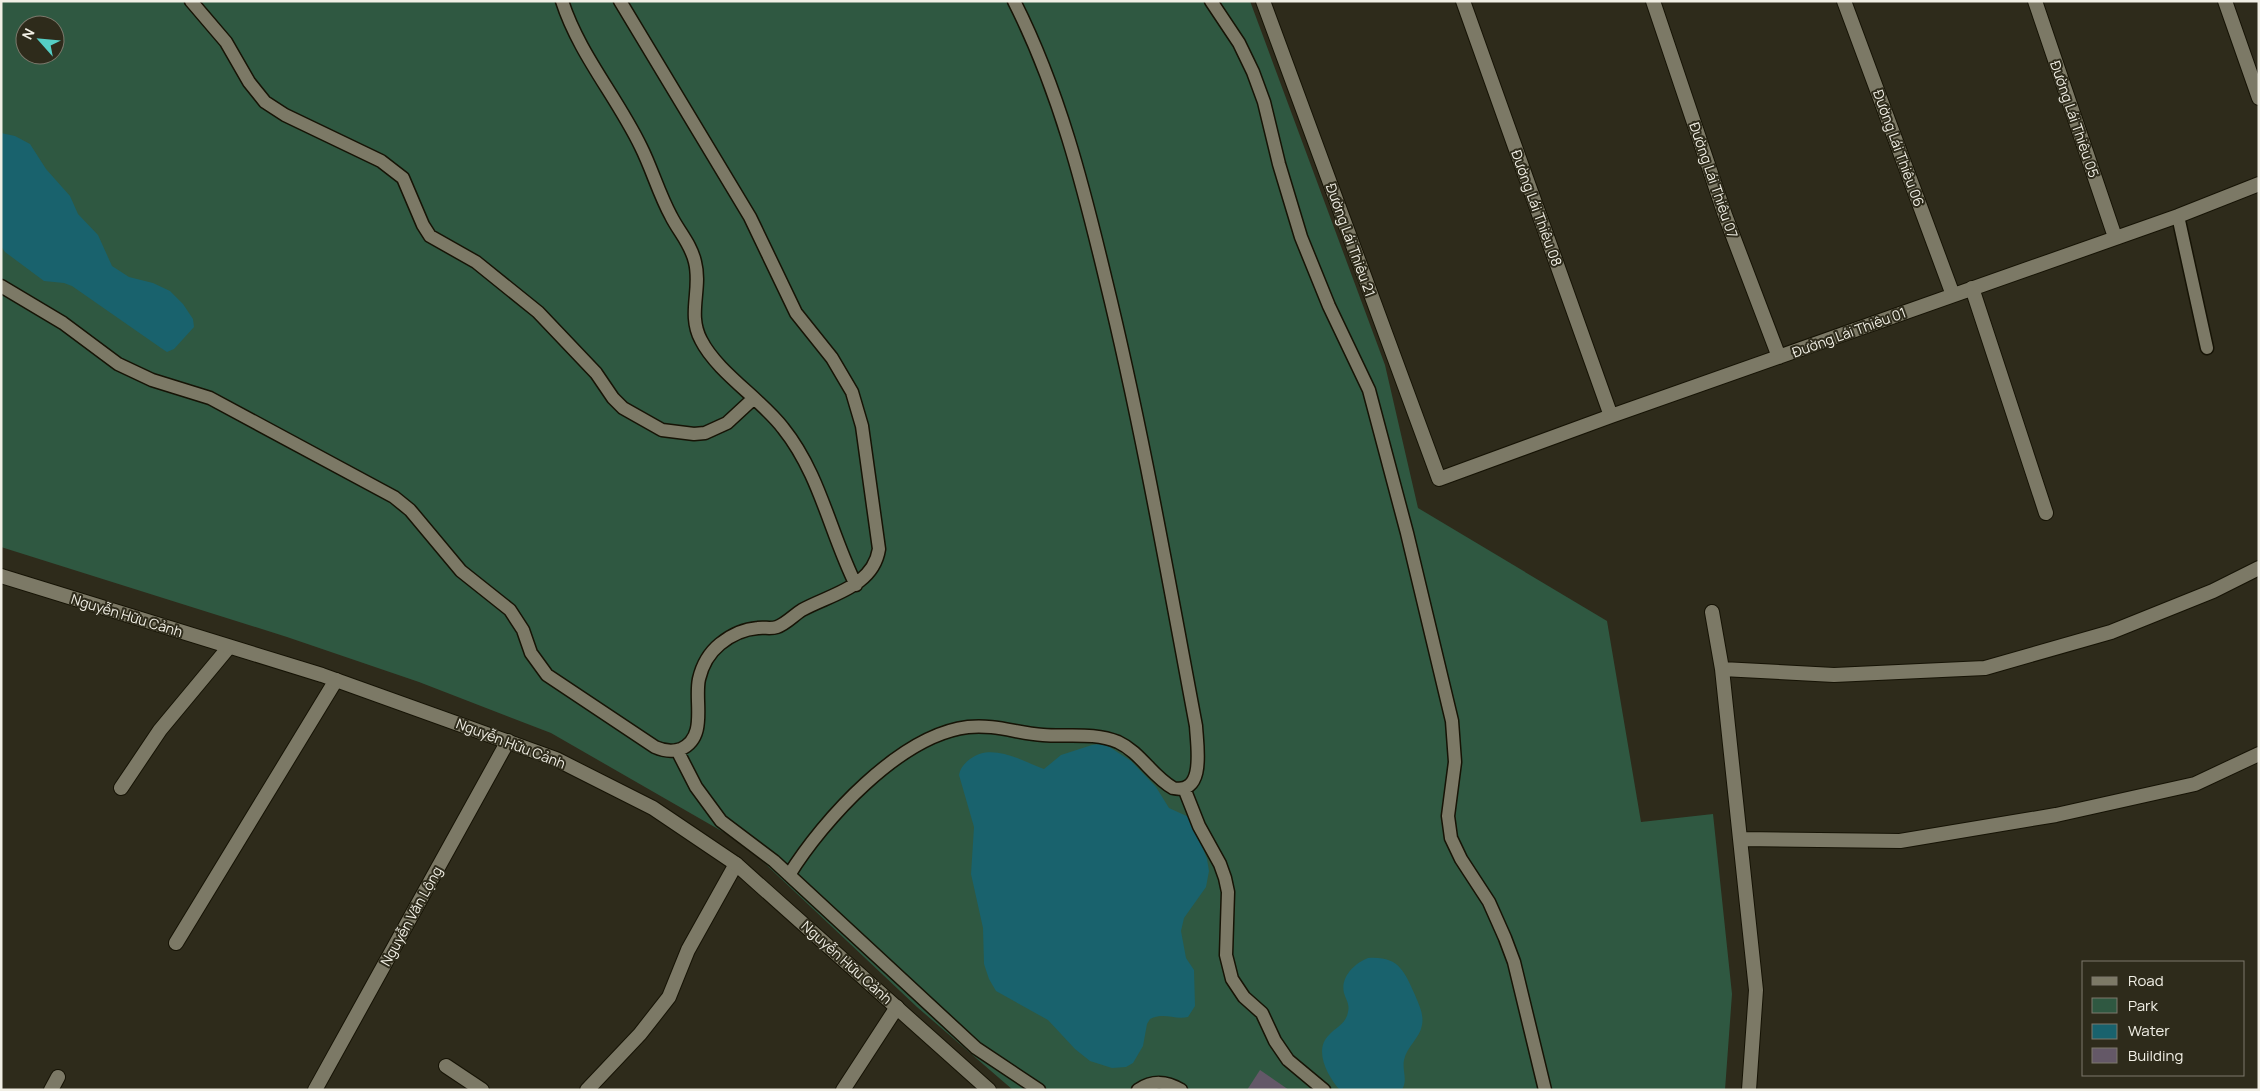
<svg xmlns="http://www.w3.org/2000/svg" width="2260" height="1091" font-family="Manrope,sans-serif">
  <defs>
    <filter id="shadow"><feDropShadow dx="4.5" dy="4.5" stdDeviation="0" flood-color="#0009"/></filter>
  </defs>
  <rect width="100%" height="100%" fill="#2e2b1b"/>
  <!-- green -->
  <path fill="#2f5841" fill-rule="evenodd" d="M1,1H1250L1385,365L1418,508L1607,621L1641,822L1713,814L1732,994L1725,1090H1013L917,1007L757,856L725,833L551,733L419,682L287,637L1,547ZM25,25H55V55H25Z"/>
  <!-- water -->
  <path fill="#19626d" d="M1,133L15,136L30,144L46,169L70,196L78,214L98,235L112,266L129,277L153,283L170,291L183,304L193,319L194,327L174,349L167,352L161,348L72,286L64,283L44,281L5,252L1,246Z
    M1100,744L1108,746L1131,761L1156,787L1169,808L1191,818L1207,859L1209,871L1206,887L1184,918L1181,931L1186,958L1194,970L1195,1006L1188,1017C1174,1020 1164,1012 1150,1019L1147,1024L1143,1046L1133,1063L1126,1067L1112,1068L1090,1061L1075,1049L1048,1020L996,991L989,979L984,964L983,928L971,874L974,827L959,775C960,768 965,763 970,759C992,742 1022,761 1044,769L1061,755L1092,745Z
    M1368,958C1399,956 1404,971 1415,995C1419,1005 1424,1014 1422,1025C1420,1038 1407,1046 1404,1060C1402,1071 1408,1079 1402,1090H1340C1328,1077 1313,1050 1329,1035C1336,1027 1346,1024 1348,1012C1350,1004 1346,1000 1344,993C1340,977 1355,963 1368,958Z"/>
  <!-- building -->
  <path fill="#645867" filter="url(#shadow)" d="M1260,1070L1289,1090H1247Z"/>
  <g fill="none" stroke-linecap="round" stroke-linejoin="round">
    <!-- service casing -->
    <g stroke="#161305" stroke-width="15">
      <path id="service" d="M191,1L226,42L249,82L265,102L285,115L381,161L403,178L423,225L430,236L476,262L538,312L596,373L613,398L623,408L662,430L694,434L705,433L727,423L754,398
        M562,1C579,54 617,97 641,147C652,169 659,194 671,216C679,232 691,244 695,262C702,289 687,314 701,340C717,372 761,399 783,428C820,474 830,533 856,585
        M1211,1L1239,43L1253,72L1264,102L1279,164L1301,237L1329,306L1369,390L1407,533L1452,721L1455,762L1448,816L1451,838L1461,859L1489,902L1505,938L1514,962L1545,1090
        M2178,216L2207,348
        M1,286L63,323L118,364L152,380L210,398L394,497L410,510L461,571L510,610L523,630L531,653L547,675L655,747C664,751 672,752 681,749C708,737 694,701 699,679C702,666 709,653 720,644C731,635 744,629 758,628C764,627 771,629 777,627C786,624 794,615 802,610C831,594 873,587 879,549L862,426L852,392L832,358L796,313L750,217L620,1
        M677,750L696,787L721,821L774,861L976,1048L1039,1090
        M1184,788L1199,826L1220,864L1225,878L1228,892L1226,955L1232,979L1244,997L1262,1013L1275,1041L1288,1060L1324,1090
        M789,875C823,820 900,735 968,727C994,724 1017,733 1043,735C1068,737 1094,732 1118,742C1140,752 1152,776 1173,788C1206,795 1197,746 1196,726C1168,577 1142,428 1106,281C1083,185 1059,90 1014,1
        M1138,1090C1153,1080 1166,1081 1181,1090"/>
    </g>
    <!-- minor casing -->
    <g stroke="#161305" stroke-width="16">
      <path id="minor" d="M1263,1L1439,479L1611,416L2178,216L2259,184
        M1463,1L1611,416
        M1653,1L1725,215L1779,357
        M1844,1L1953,295
        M2035,1L2115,237
        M2225,1L2259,98
        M1972,288L2046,513
        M1712,612L1722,669L1756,990L1749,1090
        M1722,669L1834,675L1985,668L2111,632L2213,591L2259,568
        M121,788L160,730L229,647
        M1741,839L1900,841L2056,815L2195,784L2259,754
        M176,943L336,680
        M446,1066L482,1090
        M51,1090L58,1077
        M315,1090L508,741
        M587,1090L640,1034L669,997L688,950L736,864
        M843,1090L897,1007"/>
    </g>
    <!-- tertiary casing -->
    <g stroke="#161305" stroke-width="16">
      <path id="tertiary" d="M1,576L322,675L556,759L653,808L736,864L989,1090"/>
    </g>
    <!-- service -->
    <use href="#service" stroke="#7c7966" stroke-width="12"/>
    <!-- minor -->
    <use href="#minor" stroke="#7c7966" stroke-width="14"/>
    <!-- tertiary -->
    <use href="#tertiary" stroke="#7c7966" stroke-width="14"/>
  </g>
  <g text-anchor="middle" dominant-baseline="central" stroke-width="4" stroke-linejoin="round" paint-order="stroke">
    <!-- street labels -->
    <g font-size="14" fill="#f1efe5" stroke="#2e2b1b">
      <text transform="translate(2075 119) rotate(71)">Đường Lái Thiêu 05</text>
      <text transform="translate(1899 148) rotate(70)">Đường Lái Thiêu 06</text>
      <text transform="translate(1714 180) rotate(71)">Đường Lái Thiêu 07</text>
      <text transform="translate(1537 208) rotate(70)">Đường Lái Thiêu 08</text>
      <text transform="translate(1351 240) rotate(70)">Đường Lái Thiêu 21</text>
      <text transform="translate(1849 332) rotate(-20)">Đường Lái Thiêu 01</text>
      <text transform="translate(127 615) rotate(17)">Nguyễn Hữu Cảnh</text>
      <text transform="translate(511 743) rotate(21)">Nguyễn Hữu Cảnh</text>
      <text transform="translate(411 916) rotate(-61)">Nguyễn Văn Lộng</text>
      <text transform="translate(847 962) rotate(42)">Nguyễn Hữu Cảnh</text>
    </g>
  </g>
  <!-- border -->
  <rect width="2260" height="1091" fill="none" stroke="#f1efe5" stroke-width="5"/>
  <!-- legend -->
  <rect x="2082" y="961" width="162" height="115" fill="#2e2b1b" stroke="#7c796c"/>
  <rect x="2092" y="977" width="25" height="8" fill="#7c7966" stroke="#7c796c"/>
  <text x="2128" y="986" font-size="15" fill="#f1efe5">Road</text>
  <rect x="2092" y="998" width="25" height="15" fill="#2f5841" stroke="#7c796c"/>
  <text x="2128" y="1011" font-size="15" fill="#f1efe5">Park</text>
  <rect x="2092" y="1024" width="25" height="15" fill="#19626d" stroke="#7c796c"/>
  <text x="2128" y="1036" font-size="15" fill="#f1efe5">Water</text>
  <rect x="2092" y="1048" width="25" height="15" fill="#645867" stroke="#7c796c"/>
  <text x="2128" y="1061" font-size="15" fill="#f1efe5">Building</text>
  <!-- north arrow -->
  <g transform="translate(40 40) rotate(297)"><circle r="24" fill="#2e2b1b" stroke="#7c796c"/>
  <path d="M0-4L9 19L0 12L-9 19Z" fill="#55cec5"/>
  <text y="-8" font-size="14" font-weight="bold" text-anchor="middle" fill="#f1efe5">N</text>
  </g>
</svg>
